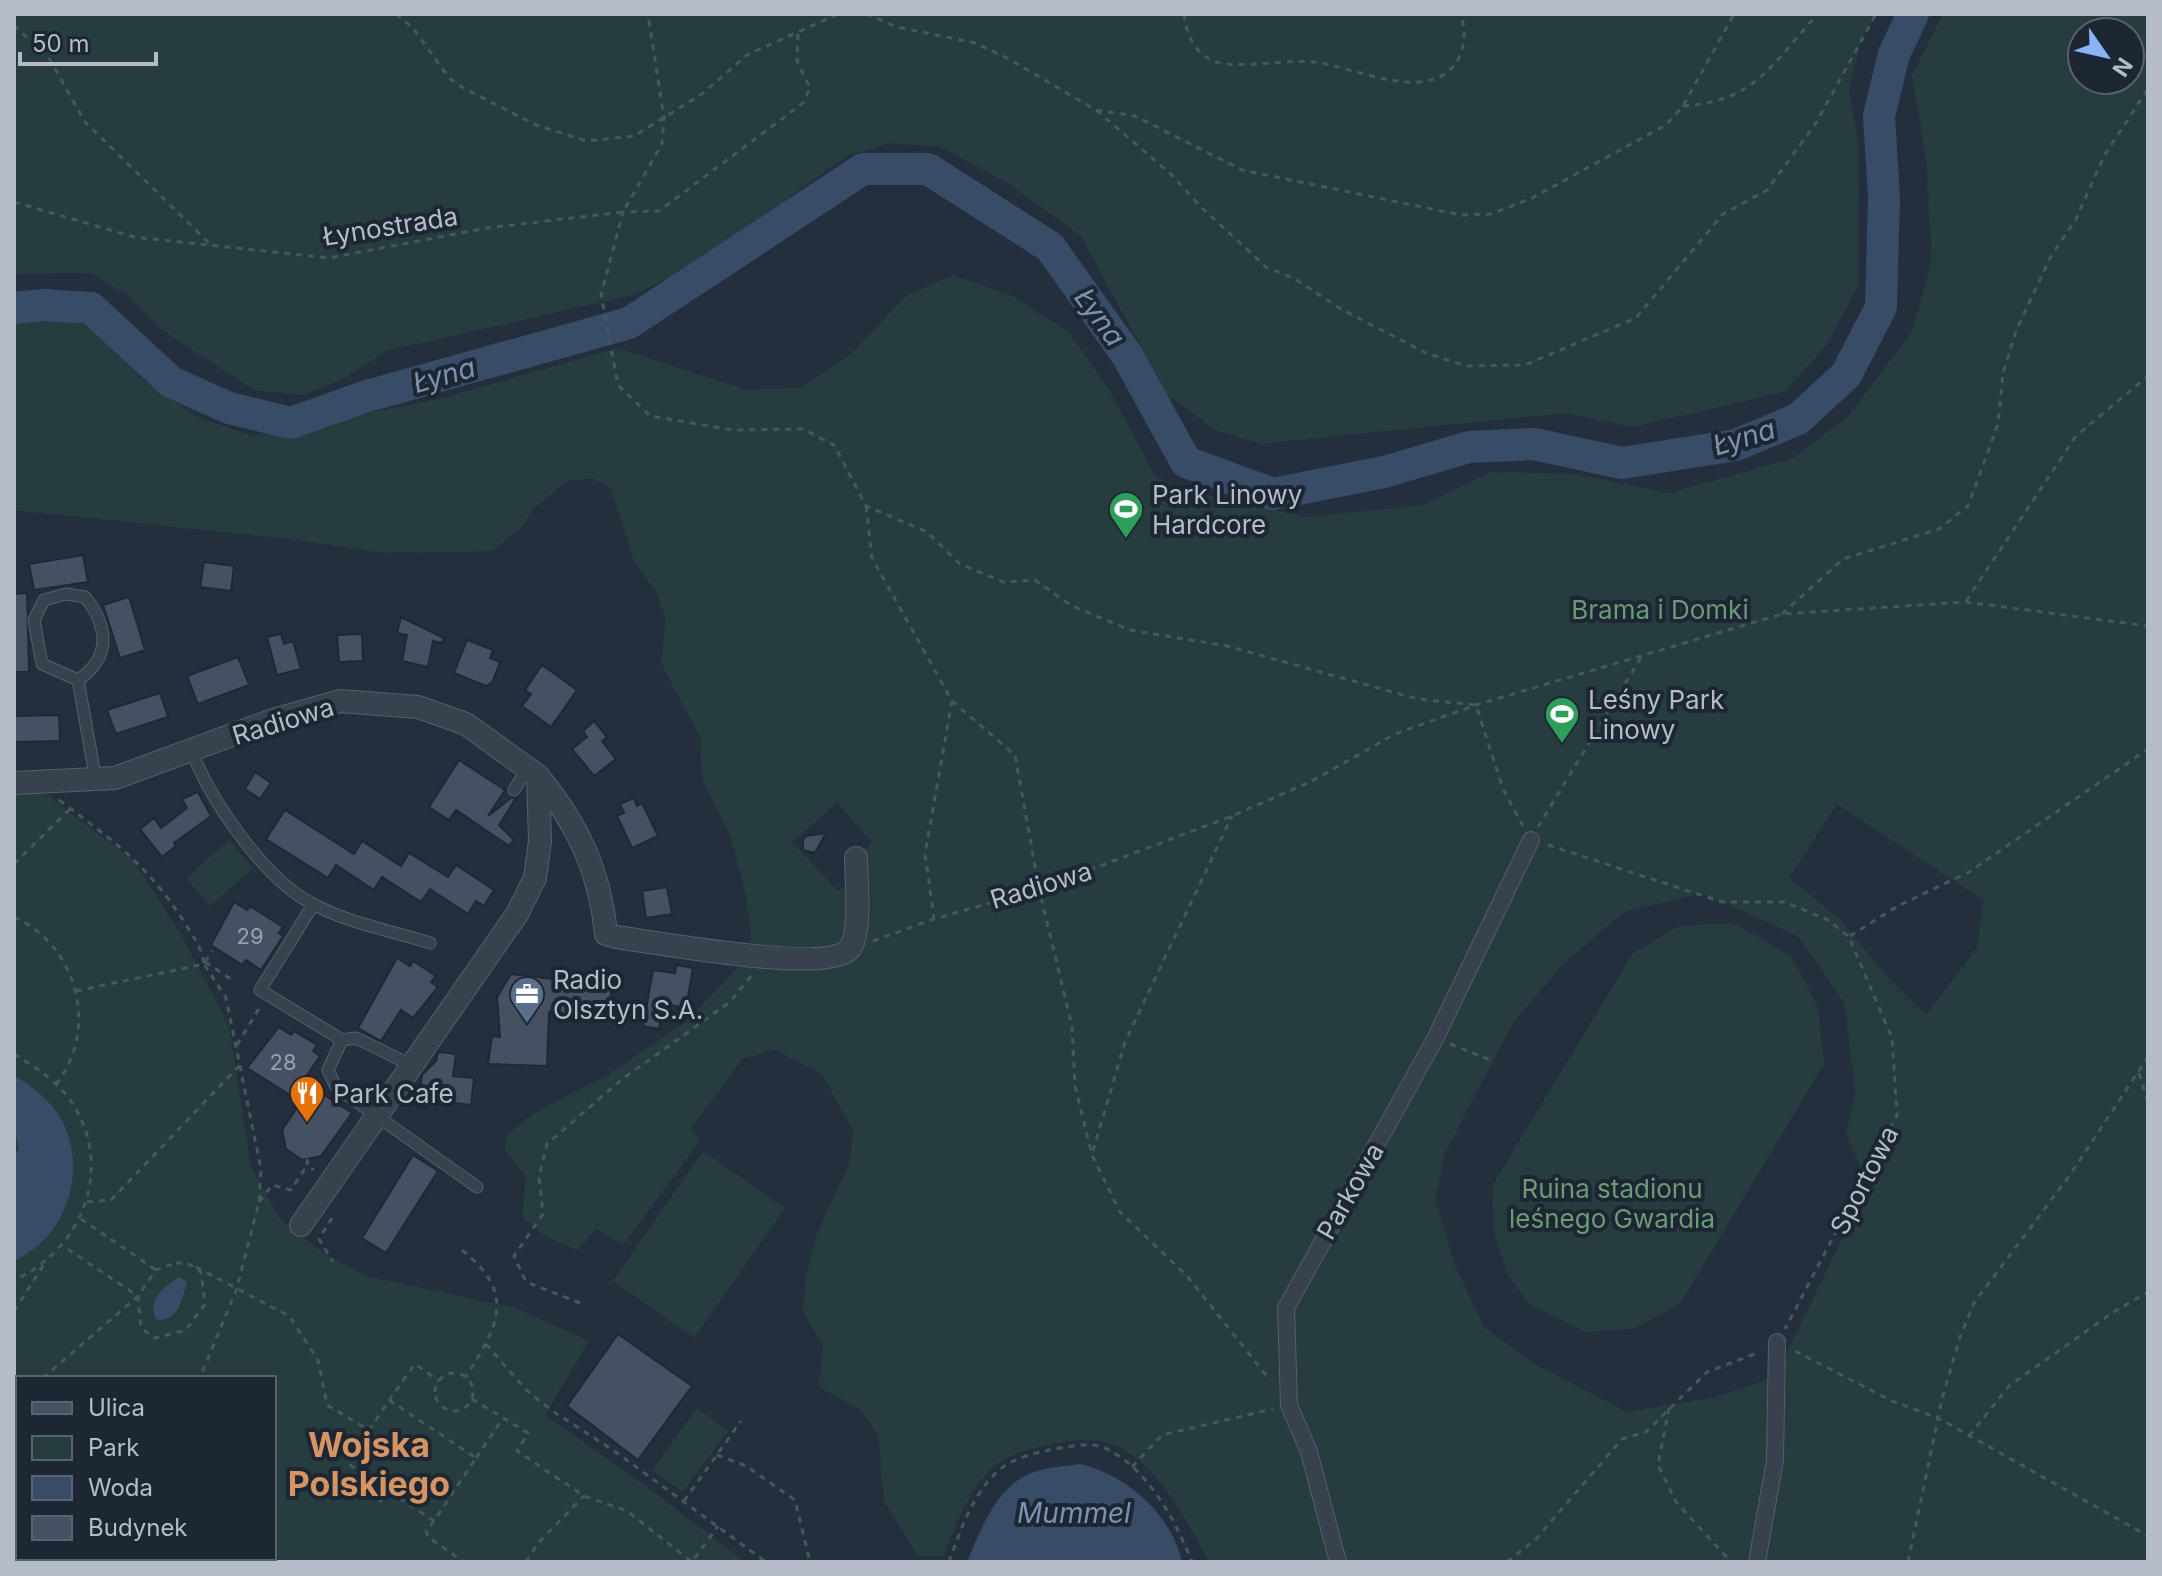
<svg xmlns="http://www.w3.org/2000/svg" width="2162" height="1576" font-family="Inter,sans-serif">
  <rect width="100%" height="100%" fill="#242f3e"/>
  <!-- medical -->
  <path fill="#32303f" d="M14,1503L18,1506V1558H98L104,1562H14Z"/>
  <!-- green -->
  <path fill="#263c3f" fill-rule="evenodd" d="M14,14H1876L1861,39L1849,90L1859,149L1858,286L1826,346L1784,392L1633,427L1565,413L1261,444L1215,430L1166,393L1081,236L1009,184L941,147L891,143L847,156L693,266L633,295L386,351L343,379L304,395L254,390L162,330L126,294L91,273L14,274Z
    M1943,14H2148V1562H1209C1189,1524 1159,1467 1119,1447C1101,1438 1077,1439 1058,1443C1040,1447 1016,1451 1000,1462C972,1480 955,1527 944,1556H918L884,1501L878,1436L861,1410L819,1387L823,1347L803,1311L806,1275L817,1233L849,1164L853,1131L822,1074L775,1050L742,1059L691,1129L700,1141L623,1245L596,1229L577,1250L546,1237L522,1217L526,1176L505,1151L507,1135L534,1113L608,1075L687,1021L744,961L751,938L746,895L731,838L702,779L700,737L661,663L666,618L655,590L635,564L611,489L593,478L567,481L533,509L522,527L492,551L384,553L289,539L14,510V317L18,314L84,320L145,382L198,417L252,436L439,399L618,348L744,389L800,388L851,354L906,296L954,275L1012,296L1068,331L1110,391L1155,476L1185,491L1308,517L1423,505L1491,472L1575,474L1669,493L1794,458L1848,416L1912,332L1932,260L1926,160L1912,75ZM2082,32H2130V80H2082ZM837,803L872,842L849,865V881L838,891L792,842ZM1837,804L1983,900L1977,948L1926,1015L1885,974L1840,919L1789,878ZM1702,893L1798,936L1845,1004L1855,1093L1846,1134L1861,1169L1850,1223L1775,1377L1716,1397L1627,1412L1533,1363L1484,1327L1455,1265L1435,1198L1445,1153L1513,1023L1564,963L1624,912Z
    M42,791L134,861L180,933L229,1025L251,1167L279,1218L322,1252L366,1276L516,1308L589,1341L545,1415L646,1486L745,1562H204L198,1558H274V1378H18V1399L14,1402V792Z
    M229,840L253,868L210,906L186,878Z
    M1733,923L1791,956L1818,1007L1824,1064L1680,1304L1632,1329L1586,1332L1529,1304L1508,1275L1494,1233L1492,1186L1633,953L1679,926Z
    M703,1151L785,1208L694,1338L613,1281Z
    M697,1408L728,1431L683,1492L652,1470Z"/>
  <!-- water -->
  <path fill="#394c67" d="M14,1075C28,1084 42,1094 53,1107C92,1157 72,1235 14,1261V1154L19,1150L14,1127Z
    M179,1277L187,1282C183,1296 178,1324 156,1319C147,1300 164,1287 179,1277Z
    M1080,1464C1126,1474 1172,1515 1182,1562H967C981,1529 998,1482 1037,1471C1050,1467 1066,1466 1080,1464Z"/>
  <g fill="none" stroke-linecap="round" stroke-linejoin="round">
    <!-- river -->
    <path stroke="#394c67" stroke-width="32" d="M14,308L43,305L91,308L171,382L229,408L291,423L364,397L629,323L863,169H928L1050,247L1127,355L1186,462L1273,494L1384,472L1469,447L1534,444L1622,463L1736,445L1798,419L1846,375L1881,307L1884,197L1879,116L1894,54L1913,14"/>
  </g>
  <!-- building -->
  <path fill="#455162" stroke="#1f2835" stroke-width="2" d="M83,555L88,582L34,590L29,564Z
    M204,562L234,566L231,591L200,587Z
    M27,593L29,672H14V594Z
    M129,597L145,650L120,658L103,605Z
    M401,617L444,638L442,643L433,641L428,667L402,661L407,635L397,633Z
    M281,634L284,644L293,641L301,669L277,675L267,637Z
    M362,634L363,661L339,662L337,635Z
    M467,640L493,650L490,658L500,662L492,683L486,686L454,673Z
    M238,657L249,685L198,704L187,676Z
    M542,665L577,690L551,727L522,706L531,694L525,690Z
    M160,693L168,717L116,734L107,710Z
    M59,715L60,741L14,742V716Z
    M594,721L607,737L602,741L616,759L594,776L572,749L587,737L583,731Z
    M459,760L505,790L488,816L511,798H516L499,825L514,840L509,846L456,810L449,820L429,807Z
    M255,772L271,783L260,799L245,789Z
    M198,792L211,816L174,843L176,846L162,857L140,829L154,818L161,828L187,808L182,799Z
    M634,798L637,806L642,803L658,836L632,848L617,816L624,813L620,804Z
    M285,810L354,854L362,841L401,866L409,853L448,877L456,865L494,890L484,906L476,901L468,914L430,889L421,902L382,877L374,890L336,865L328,878L266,839Z
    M826,833L815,853L803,850V839L807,836Z
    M667,887L672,914L646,918L642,891Z
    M234,902L247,910L250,906L283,927L279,933L283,936L261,970L246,960L242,965L211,945Z
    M397,958L410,966L413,961L436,976L431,982L438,987L413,1018L401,1010L381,1041L358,1028Z
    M676,965L693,968L686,1008L664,1004L659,1029L643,1026L653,970L675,973Z
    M511,974L612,986L608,1020L549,1012L547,1066L488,1064L492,1036L500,1037L497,997Z
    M279,1027L291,1035L294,1031L317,1045L313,1051L320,1056L303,1081L352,1113L321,1156L302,1160L286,1149L282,1130L301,1102L247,1068Z
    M438,1052L456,1054L453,1076L474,1078L471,1105L437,1101L436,1109L418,1107L422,1075L436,1061Z
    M413,1155L438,1171L386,1253L362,1238Z
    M618,1334L692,1386L638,1460L567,1406Z"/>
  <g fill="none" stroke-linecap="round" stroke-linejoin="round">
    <!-- service casing -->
    <g stroke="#565f6c" stroke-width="13">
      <path id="service" d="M78,680L42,664L34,620L44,600L66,594L85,597C109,627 111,658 78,680L96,781
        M192,752C211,801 265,880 313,904C348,923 392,931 430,943
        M514,790L528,768
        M313,905L260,990L342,1040
        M411,1065L356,1038L342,1040L328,1070L336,1087L477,1187
        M14,1521L18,1524
        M70,1558L76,1562"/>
    </g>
    <!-- pedestrian casing -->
    <g stroke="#565f6c" stroke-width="18">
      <path id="pedestrian" d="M1338,1562L1309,1452L1289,1405L1286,1308L1435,1039L1531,840
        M1757,1562L1775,1460L1777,1342"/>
    </g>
    <!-- minor casing -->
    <g stroke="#565f6c" stroke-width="24">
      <path id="minor" d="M538,776C578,824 600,872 606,934L616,937C654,942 830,975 850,948C862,932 856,880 856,858
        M14,783L115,778L273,720L340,701L418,707L466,724L538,776L540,841L535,878L517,914L301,1225"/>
    </g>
    <!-- secondary casing -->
    <g stroke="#565f6c" stroke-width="32">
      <path id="secondary" d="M14,1475L18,1478
        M142,1558L148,1562"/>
    </g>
    <!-- path -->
    <path stroke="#44595c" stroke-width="3" stroke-dasharray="6 6" stroke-linecap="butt" d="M396,14L413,28L449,78L465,89L536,125L587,141L634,136L702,94L747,55L838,14
      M866,14L897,27L975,43L1007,58L1096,110L1173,176L1200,206L1266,267L1295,279L1341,309L1426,353L1466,366L1525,365L1636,318L1723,214L1767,190L1816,123L1876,14
      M1184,14C1186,34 1196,56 1216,62C1239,69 1287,59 1314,62C1353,66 1430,106 1457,61C1466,46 1465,31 1461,14
      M14,25L49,58L85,122L209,243
      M798,34L797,61L810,88L803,103L659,211L623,212L601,295L618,385L650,416L732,430L803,429L834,445L866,506L927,532L960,564L1003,582L1035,580L1072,606L1130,630L1227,646L1418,699L1476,705L1503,789L1523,826
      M1683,106C1757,101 1771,64 1818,14
      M1096,110L1135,116L1242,170L1461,215L1491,214L1532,198L1666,125L1683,106L1734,14
      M14,202L134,237L329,258L487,228L623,212L662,144L664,118L648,14
      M866,506L872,558L952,701L925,854L934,918
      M1966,601L2076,436L2148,376
      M1782,614L1843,559L1939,529L1968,506L1998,424L2003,373L2016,331L2051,256L2076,219L2104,156L2148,89
      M952,701L1015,755L1039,889L1072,1026L1075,1086L1092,1155L1120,1212L1187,1276L1270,1380
      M59,800C113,841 145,862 183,920C192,935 202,947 204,964
      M1538,827L1642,656
      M1548,845L1722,902H1785L1828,920L1849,937L1892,1038L1897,1115L1785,1329
      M14,864L70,809
      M14,917C77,945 100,1029 56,1084
      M1850,936L1898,906L1969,872L2148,749
      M873,941L934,919L1039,889L1232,816L1312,781L1395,734L1476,705L1782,614L1966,602L2148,626
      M205,962L234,981
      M205,962L212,951
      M76,991L204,964L226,998L261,1169L259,1202L237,1288L200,1378
      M1450,1044L1493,1061
      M237,1045L260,1007
      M14,1054C33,1066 53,1078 67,1096C117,1161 85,1249 14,1280
      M2139,1073L2148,1103
      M1093,1151L1125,1042L1232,816
      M307,1159L308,1169
      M87,1202L111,1200L241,1064
      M259,1202L272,1185L291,1190L304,1170L314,1169
      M332,1218L319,1239L333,1262
      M81,1219L156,1270
      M462,1250C518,1295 497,1326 466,1377
      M176,1263H187L201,1272L205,1304L186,1330L155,1338L141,1328L138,1296L156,1270Z
      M196,1267L289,1316L318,1360L327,1405L369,1430
      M580,1303L526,1282L514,1256L543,1214L539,1177L547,1144L621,1080L730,1002L751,976
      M14,1311L43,1266
      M486,1344L525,1389L551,1410L613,1450L766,1562
      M1795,1351L1892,1401L1938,1418L2148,1536
      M435 1392a19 19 0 1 1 38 0a19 19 0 1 1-38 0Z
      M43,1378L138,1296L63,1246
      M472,1399L528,1433L517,1451L584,1496L627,1511L692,1562L718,1526
      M389,1400L476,1458L434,1521L347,1463C369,1430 391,1397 415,1364L439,1381
      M1669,1408L1658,1465L1676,1502L1731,1562
      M1969,1436L2009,1386L2112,1313L2148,1292
      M717,1455L746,1466L795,1500L810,1562
      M476,1458L503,1418
      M1132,1467L1162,1435L1273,1409
      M684,1501L741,1421
      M380,1502L388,1491
      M434,1521L426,1531L428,1537L464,1562
      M47,1562L49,1558
      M526,1562L539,1542L584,1496
      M949,1562C961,1529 972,1495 998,1471C1009,1460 1034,1453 1049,1450C1068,1447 1091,1440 1109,1450C1150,1472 1176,1522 1192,1562
      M1507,1562L1536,1539L1622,1439L1646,1432L1707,1372L1760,1352
      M1908,1562L1942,1399L1960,1337L1974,1303L2070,1175L2148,1057"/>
    <!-- service -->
    <use href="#service" stroke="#38414e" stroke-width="11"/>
    <!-- pedestrian -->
    <use href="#pedestrian" stroke="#38414e" stroke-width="16"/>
    <!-- minor -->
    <use href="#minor" stroke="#38414e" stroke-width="22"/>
    <!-- secondary -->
    <use href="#secondary" stroke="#465061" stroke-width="30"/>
  </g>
  <!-- icons -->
  <defs>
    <g id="stadium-pin" transform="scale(1.8)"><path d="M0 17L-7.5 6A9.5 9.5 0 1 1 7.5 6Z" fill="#2e9e5b" stroke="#1d2633"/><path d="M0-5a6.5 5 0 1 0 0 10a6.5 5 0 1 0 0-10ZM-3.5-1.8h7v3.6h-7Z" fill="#fff"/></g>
    <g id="office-pin" transform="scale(1.8)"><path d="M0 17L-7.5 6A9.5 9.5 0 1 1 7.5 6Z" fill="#5c6f8a" stroke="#1d2633"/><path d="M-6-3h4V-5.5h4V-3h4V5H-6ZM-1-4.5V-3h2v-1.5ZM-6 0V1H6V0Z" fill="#fff"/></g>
    <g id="restaurant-pin" transform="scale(1.8)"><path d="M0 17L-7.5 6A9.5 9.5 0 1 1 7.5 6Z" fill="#e8710a" stroke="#1d2633"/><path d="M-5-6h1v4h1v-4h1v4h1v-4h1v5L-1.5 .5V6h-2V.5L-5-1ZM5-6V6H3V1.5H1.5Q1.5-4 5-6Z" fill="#fff"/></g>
  </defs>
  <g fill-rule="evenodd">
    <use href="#stadium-pin" x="1126" y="509"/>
    <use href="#stadium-pin" x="1562" y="714"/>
    <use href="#office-pin" x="527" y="994"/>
    <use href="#restaurant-pin" x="307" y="1093"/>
  </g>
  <g text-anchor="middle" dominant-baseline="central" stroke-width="8" stroke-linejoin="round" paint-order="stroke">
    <!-- number labels -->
    <g font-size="22" fill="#98a1af">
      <text x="250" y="936">29</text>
      <text x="283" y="1062">28</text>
    </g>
    <!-- street labels -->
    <g font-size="26" fill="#b4bcc9" stroke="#1d2633">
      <text transform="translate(390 226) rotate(-9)">Łynostrada</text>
      <text transform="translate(283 721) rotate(-17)">Radiowa</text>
      <text transform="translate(1041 885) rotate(-17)">Radiowa</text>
      <text transform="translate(1864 1180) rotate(-63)">Sportowa</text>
      <text transform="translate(1350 1191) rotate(-60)">Parkowa</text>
    </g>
    <!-- poi labels -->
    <g font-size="26" fill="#b4bcc9" stroke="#1d2633" text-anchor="start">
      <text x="1152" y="494">Park Linowy<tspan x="1152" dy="30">Hardcore</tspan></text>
      <text x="1588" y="699">Leśny Park<tspan x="1588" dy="30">Linowy</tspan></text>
      <text x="553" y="979">Radio<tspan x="553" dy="30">Olsztyn S.A.</tspan></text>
      <text x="333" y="1093">Park Cafe</text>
    </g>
    <!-- park labels -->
    <g font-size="26" fill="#6b9a76" stroke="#1d2633">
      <text x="1660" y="609">Brama i Domki</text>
      <text x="1612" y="1188">Ruina stadionu<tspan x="1612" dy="30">leśnego Gwardia</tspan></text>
    </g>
    <!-- water labels -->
    <g font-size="28" font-style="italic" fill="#7c92b1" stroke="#1d2633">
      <text transform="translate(1100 317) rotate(54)">Łyna</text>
      <text transform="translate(444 375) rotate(-16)">Łyna</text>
      <text transform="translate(1744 437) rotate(-17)">Łyna</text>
      <text x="1074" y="1513">Mummel</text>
    </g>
    <!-- district labels -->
    <g font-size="34" font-weight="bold" fill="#d59563" stroke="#1d2633">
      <text x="369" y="1444">Wojska<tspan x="369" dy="39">Polskiego</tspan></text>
    </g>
  </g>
  <!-- border -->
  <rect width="2162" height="1576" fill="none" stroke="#b4bcc9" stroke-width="32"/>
  <!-- legend -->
  <rect x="16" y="1376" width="260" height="184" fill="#1d2633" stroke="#59626f" stroke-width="2"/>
  <rect x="32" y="1402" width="40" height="12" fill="#465061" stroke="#59626f" stroke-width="2"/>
  <text x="88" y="1416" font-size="24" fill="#b4bcc9">Ulica</text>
  <rect x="32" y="1436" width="40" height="24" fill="#263c3f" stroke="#59626f" stroke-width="2"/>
  <text x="88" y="1456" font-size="24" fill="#b4bcc9">Park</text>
  <rect x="32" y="1476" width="40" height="24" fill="#394c67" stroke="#59626f" stroke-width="2"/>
  <text x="88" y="1496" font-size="24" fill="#b4bcc9">Woda</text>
  <rect x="32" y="1516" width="40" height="24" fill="#455162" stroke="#59626f" stroke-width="2"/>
  <text x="88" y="1536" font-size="24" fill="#b4bcc9">Budynek</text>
  <!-- north arrow -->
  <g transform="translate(2106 56) rotate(124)"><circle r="38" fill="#1d2633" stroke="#59626f" stroke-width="2"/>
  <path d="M0-6L14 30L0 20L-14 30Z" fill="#8ab4f8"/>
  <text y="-12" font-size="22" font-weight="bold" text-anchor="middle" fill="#b4bcc9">N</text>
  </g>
  <!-- scale -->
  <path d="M20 52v12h136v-12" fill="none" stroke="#b4bcc9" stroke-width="4"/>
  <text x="32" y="52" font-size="24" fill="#b4bcc9" stroke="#1d2633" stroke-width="6" paint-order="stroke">50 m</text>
</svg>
